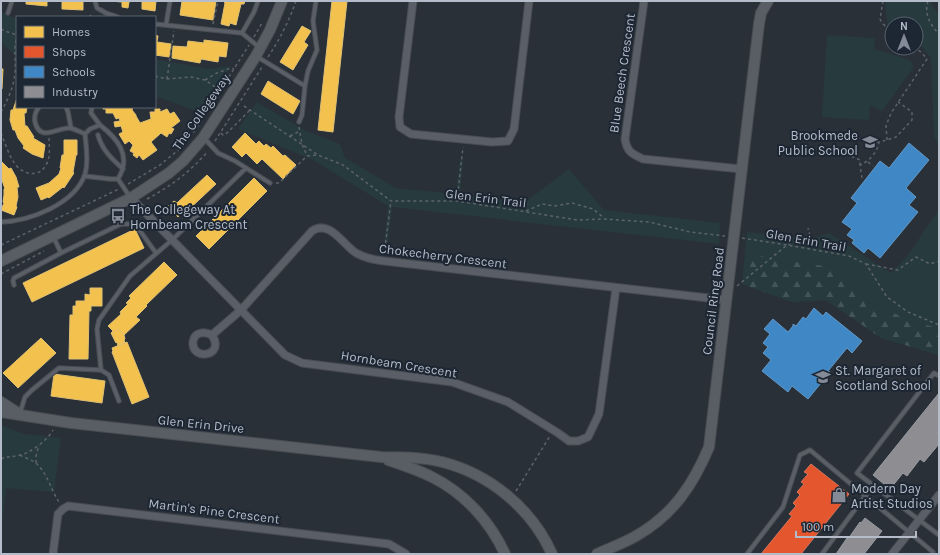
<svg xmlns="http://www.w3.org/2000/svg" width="940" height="555" font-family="Karla,sans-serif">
  <defs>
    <pattern id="forest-firs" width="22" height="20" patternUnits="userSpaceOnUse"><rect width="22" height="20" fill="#273a3e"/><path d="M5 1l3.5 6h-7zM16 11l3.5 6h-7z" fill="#445559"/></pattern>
  </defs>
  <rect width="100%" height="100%" fill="#2a3038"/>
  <!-- green -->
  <path fill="#273a3e" d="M885,1H931L932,6L939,14V147L934,136L931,58L921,46L916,44V24H892V32L888,30Z
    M1,12L17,19V57L1,42Z
    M827,35L875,38L874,49L910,60L914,67L882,111L870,105L869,120L822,117Z
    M155,59L208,69L231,66L199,112L155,96Z
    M257,102L304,130L340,144L345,158L396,188L456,194L460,159H463L460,195L525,202L569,169L604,210L720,223L719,244L392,207L387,247H384L388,206L313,160L238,129Z
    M939,209V355L881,338L826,300L792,302L742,284L747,232L810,239L829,233L891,273L908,255Z
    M1,425L24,434L61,438L54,492L6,488L1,535Z"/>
  <!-- forest -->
  <path fill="url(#forest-firs)" d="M753,255L824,266L868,299L909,321L939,328V355L881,338L826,300L792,302L742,284Z"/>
  <!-- homes -->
  <path fill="#f2c14e" stroke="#dfc073" d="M26,1H47V6L26,4Z
    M62,1H83V10L62,9Z
    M110,1H131L129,2L128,8L122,7V2Z
    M142,1H156L155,11L142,9Z
    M182,1H216L213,20L180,15Z
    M224,1H245L244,4H241L236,25L230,23L229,26L221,24L225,3L224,2Z
    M332,1H347L333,132L318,130Z
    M302,26L311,31L304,42L308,45L293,70L280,62Z
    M155,35L158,36L157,42L171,44L169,57L155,55Z
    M204,40L228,43L226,57L219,56L218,62L201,59L200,63L172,58L173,46L187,47L188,41L204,43Z
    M1,67L2,69H3L2,89H1Z
    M268,81L300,101L293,114L261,94Z
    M17,98V107H27L26,113H24L25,126H27L34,137L33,138L45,145L43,158L32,154L23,148L24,146L18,138L15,130H13L10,120L11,110H13Z
    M103,107H133L132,110L136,115V116L140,123L151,119L150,112H155V109H160V112L167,109L170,114L174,112L180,121L171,128L174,129L171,134L169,133L167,137L161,133L151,142L157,150L143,160L139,155L137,158L133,155L134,153L130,151L133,145L129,141L125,144L119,134L123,132L121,126L115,127L114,122L120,121L119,118L116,119L113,113H106V109H103Z
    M245,133L256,144L259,141L264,146L266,144L271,148L273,146L283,156L285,155L296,165L283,179L262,159L257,164L246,153L242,157L232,147Z
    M64,140H77V155H76L73,172L74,173L64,188L63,187L49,198L48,197L41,200L36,188L49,183L59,174L61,168H60L62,155H64Z
    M1,161L9,169L11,168L16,177L19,187H17L18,197L16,206L17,207L14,215L1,210L4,203L3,202L4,195V189H5L1,177Z
    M207,175L216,184L185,213L183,211L178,217L168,206L174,201L177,203Z
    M254,178L267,191L209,249L196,236Z
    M135,229L144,248L32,302L23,283Z
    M164,262L177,275L146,305L147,306L136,317L140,320L124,335L118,329L112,335L111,333L113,331L108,326L121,314L120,312L128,304L126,303L131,298L129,296Z
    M90,288H102V306H91V311H89L88,359H69L70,315H73V306H76V301H85V294L90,295Z
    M118,329L124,335L125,339L124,340L125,343L118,346L117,342L116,343L112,335Z
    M41,338L56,353L18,388L3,373Z
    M127,342L149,397L132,404L112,352L113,351L112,348Z
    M54,374L105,381L102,403L51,396Z"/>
  <!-- shops -->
  <path fill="#e4572e" stroke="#d6755c" d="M811,464L849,494L801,554H761L792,516L789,514L796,506L793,503L800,495L797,492L804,484L801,482L808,474L804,472Z"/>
  <!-- schools -->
  <path fill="#3f88c5" stroke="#6298c6" d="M909,143L929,160L906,188L916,197L909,205L918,212L880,258L868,248L864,253L852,243L854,240L847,235L852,229L842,222L857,203L851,198L880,161L889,168Z
    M814,308L823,316L826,312L862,341L852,353L847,348L828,371L830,372L808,399L792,386L788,392L762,371L771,360L763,353L768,347L763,343L770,334L764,329L773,319L788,332L793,326V324L796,326L803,317L806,319Z"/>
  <!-- industry -->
  <path fill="#8d8d92" stroke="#999ba2" d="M939,393V429L937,432L939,434V444L924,462L920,459L907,476L903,473L890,489L873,475Z
    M865,518L882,531L864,554H836L847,538L848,539L860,522L861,523Z"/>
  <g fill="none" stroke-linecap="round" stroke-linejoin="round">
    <!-- lane casing -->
    <g stroke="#484c53" stroke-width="5.5">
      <path id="lane" d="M95,1L97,8L106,13L118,17
        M8,13L12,1
        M155,24L242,33L254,12L258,1
        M166,25L170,1
        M242,33L260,48
        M256,56L305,86
        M39,107C35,112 34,116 35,122C40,143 58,127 70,128C75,129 80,132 85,134
        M66,107L68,112L71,128
        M92,107L91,113L100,125
        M299,122L302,115L305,86L308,71L317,50L313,21L316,1
        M98,135C102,150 112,159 123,169
        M204,138L218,153L235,161L270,183
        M84,176L110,179H118
        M1,222C30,221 75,204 85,174C89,161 86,146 85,134L90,129L100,125C118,139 132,156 118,179L130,197
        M54,238L61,253
        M14,285L13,281L14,278L61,253L121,224H132L138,228L156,253
        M101,370L109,375L119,401
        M939,376L934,373L857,473L939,535
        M20,413L25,397L32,390L59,368L101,370L97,329L99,320L130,276L172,240L246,168
        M747,554L783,507L800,455L810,450L933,552L932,554
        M822,554L865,496"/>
    </g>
    <!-- street casing -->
    <g stroke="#484c53" stroke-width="9">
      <path id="street" d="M413,1L399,117L400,127L411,134L492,142L508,141L514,129L529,1
        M644,1L625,139C627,152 632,154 643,159L741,169
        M131,198L285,355L302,363L452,382L508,402L558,433L569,441H578L588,437L599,414L616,288
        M212,335C226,357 191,361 193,342C194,332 204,331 212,335L241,310L312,231C330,219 343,245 356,253C365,258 374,260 384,261L726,300
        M53,554L58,514L63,509L68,506L389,544L406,554
        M892,554L939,495"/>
    </g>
    <!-- secondary casing -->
    <g stroke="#484c53" stroke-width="12">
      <path id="secondary" d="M1,261L131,198L169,173L183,161L203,138L256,56L270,30L282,1
        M1,402L18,413
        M1,412L71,423L381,457C401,457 422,457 442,462C490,474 532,509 552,554
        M388,460C403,465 418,470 432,477C464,493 490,521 505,554
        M597,554C610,548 624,543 636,536C673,515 693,485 709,447L759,24L761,13L768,1"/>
    </g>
    <!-- path -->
    <path stroke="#5d636a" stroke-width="1.5" stroke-dasharray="3 3" stroke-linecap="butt" d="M883,1L880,19L882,23L892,32
      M928,1C924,15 930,24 939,34
      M89,17L93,12
      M213,24L218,1
      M1,29L5,31L17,35
      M254,37L262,23
      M268,57C280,39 289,21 296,1
      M155,76L167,79L191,77L205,80L217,88
      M167,79L174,31
      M205,80L217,73L231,68L234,69
      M244,106L318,155L343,165L391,201H457L577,220L604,219L649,222L690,232L725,236
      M1,112C8,99 14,87 15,72C16,60 13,50 17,37
      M299,127L302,144L307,156
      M1,133C5,143 9,156 15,164C23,175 39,178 46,165C51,157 49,146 49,137
      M221,133L223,135L227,133L250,110
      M290,136L300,131
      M841,140L859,139L879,142L887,140L896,137L912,120V112L898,102
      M887,140L886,126L891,113L927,59L921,52L915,48
      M215,141L262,67
      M846,154L860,160V165
      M868,162L873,166
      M862,178L860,165C870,161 877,152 879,142
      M276,183H279L307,156L317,155
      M128,184L160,165L182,147L196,129L249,45
      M147,199C171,186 190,172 208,151
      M457,201L463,147
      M526,211L542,204L554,206L572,203L593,209L604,218
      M742,238L787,245L849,256L866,264L887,297L908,312L939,325
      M1,245L119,189
      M384,255L391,201
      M866,264L898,270L916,257L930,264L939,261
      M1,274L44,251
      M737,286L787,245L810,236L808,228
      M20,455C25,458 33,460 37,464C48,475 51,490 59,502
      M1,459C8,456 13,457 20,455C29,454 49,439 53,430
      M36,463V456L39,445
      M516,491L550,436"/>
    <!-- lane -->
    <use href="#lane" stroke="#5a5e66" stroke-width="3.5"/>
    <!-- street -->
    <use href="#street" stroke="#5a5e66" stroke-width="7"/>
    <!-- secondary -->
    <use href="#secondary" stroke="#595d64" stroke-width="10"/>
  </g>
  <!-- icons -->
  <defs>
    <g id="school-bare" transform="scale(1.2)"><path d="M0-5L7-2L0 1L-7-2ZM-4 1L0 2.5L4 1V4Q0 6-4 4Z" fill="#848b96" stroke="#1d2633" stroke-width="2.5" paint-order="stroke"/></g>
    <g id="bus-bare" transform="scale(1.2)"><path d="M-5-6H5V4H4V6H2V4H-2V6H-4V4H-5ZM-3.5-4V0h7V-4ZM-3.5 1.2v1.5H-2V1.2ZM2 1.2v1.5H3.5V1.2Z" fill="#848b96" stroke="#1d2633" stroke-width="2.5" paint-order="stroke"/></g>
    <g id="shop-bare" transform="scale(1.2)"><path d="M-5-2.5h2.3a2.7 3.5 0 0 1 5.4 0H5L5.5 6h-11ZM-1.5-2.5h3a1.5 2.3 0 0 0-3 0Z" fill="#848b96" stroke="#1d2633" stroke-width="2.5" paint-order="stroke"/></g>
  </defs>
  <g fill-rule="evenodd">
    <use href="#school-bare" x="870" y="142"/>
    <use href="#bus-bare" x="118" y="216"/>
    <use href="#school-bare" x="823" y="377"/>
    <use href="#shop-bare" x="839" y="495"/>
  </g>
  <g text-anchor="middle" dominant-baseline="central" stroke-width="4" stroke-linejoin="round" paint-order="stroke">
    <!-- street labels -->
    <g font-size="13" fill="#b4bcc9" stroke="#1d2633">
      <text transform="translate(622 73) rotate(-82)">Blue Beech Crescent</text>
      <text transform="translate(201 112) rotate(-55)">The Collegeway</text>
      <text transform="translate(486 198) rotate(7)">Glen Erin Trail</text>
      <text transform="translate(806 240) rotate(10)">Glen Erin Trail</text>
      <text transform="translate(443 256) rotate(7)">Chokecherry Crescent</text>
      <text transform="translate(713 301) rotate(-83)">Council Ring Road</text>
      <text transform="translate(399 364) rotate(9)">Hornbeam Crescent</text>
      <text transform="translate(201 424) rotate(6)">Glen Erin Drive</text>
      <text transform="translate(214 511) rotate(7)">Martin's Pine Crescent</text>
    </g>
    <!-- poi labels -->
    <g font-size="13" fill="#b4bcc9" stroke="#1d2633" text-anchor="start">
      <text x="858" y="135" text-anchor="end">Brookmede<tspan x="858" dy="15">Public School</tspan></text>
      <text x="130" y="209">The Collegeway At<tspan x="130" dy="15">Hornbeam Crescent</tspan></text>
      <text x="835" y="370">St. Margaret of<tspan x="835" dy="15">Scotland School</tspan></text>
      <text x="851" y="488">Modern Day<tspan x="851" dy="15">Artist Studios</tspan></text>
    </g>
  </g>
  <!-- border -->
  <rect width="940" height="555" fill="none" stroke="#b4bcc9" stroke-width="4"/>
  <!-- legend -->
  <rect x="16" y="16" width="140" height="92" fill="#1d2633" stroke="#59626f"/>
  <rect x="24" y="26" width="20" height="12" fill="#f2c14e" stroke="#59626f"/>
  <text x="52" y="36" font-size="12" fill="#b4bcc9">Homes</text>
  <rect x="24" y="46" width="20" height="12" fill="#e4572e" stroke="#59626f"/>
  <text x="52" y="56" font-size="12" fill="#b4bcc9">Shops</text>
  <rect x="24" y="66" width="20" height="12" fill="#3f88c5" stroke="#59626f"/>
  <text x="52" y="76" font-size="12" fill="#b4bcc9">Schools</text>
  <rect x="24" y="86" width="20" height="12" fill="#8d8d92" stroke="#59626f"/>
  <text x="52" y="96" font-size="12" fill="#b4bcc9">Industry</text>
  <!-- north arrow -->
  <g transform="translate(904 36)"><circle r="19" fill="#1d2633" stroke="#59626f"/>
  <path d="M0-3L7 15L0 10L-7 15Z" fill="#848b96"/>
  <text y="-6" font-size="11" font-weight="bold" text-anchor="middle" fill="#b4bcc9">N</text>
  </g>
  <!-- scale -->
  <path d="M796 531v6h120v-6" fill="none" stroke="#b4bcc9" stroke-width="2"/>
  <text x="802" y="531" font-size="12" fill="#b4bcc9" stroke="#1d2633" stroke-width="3" paint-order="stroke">100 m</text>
</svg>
